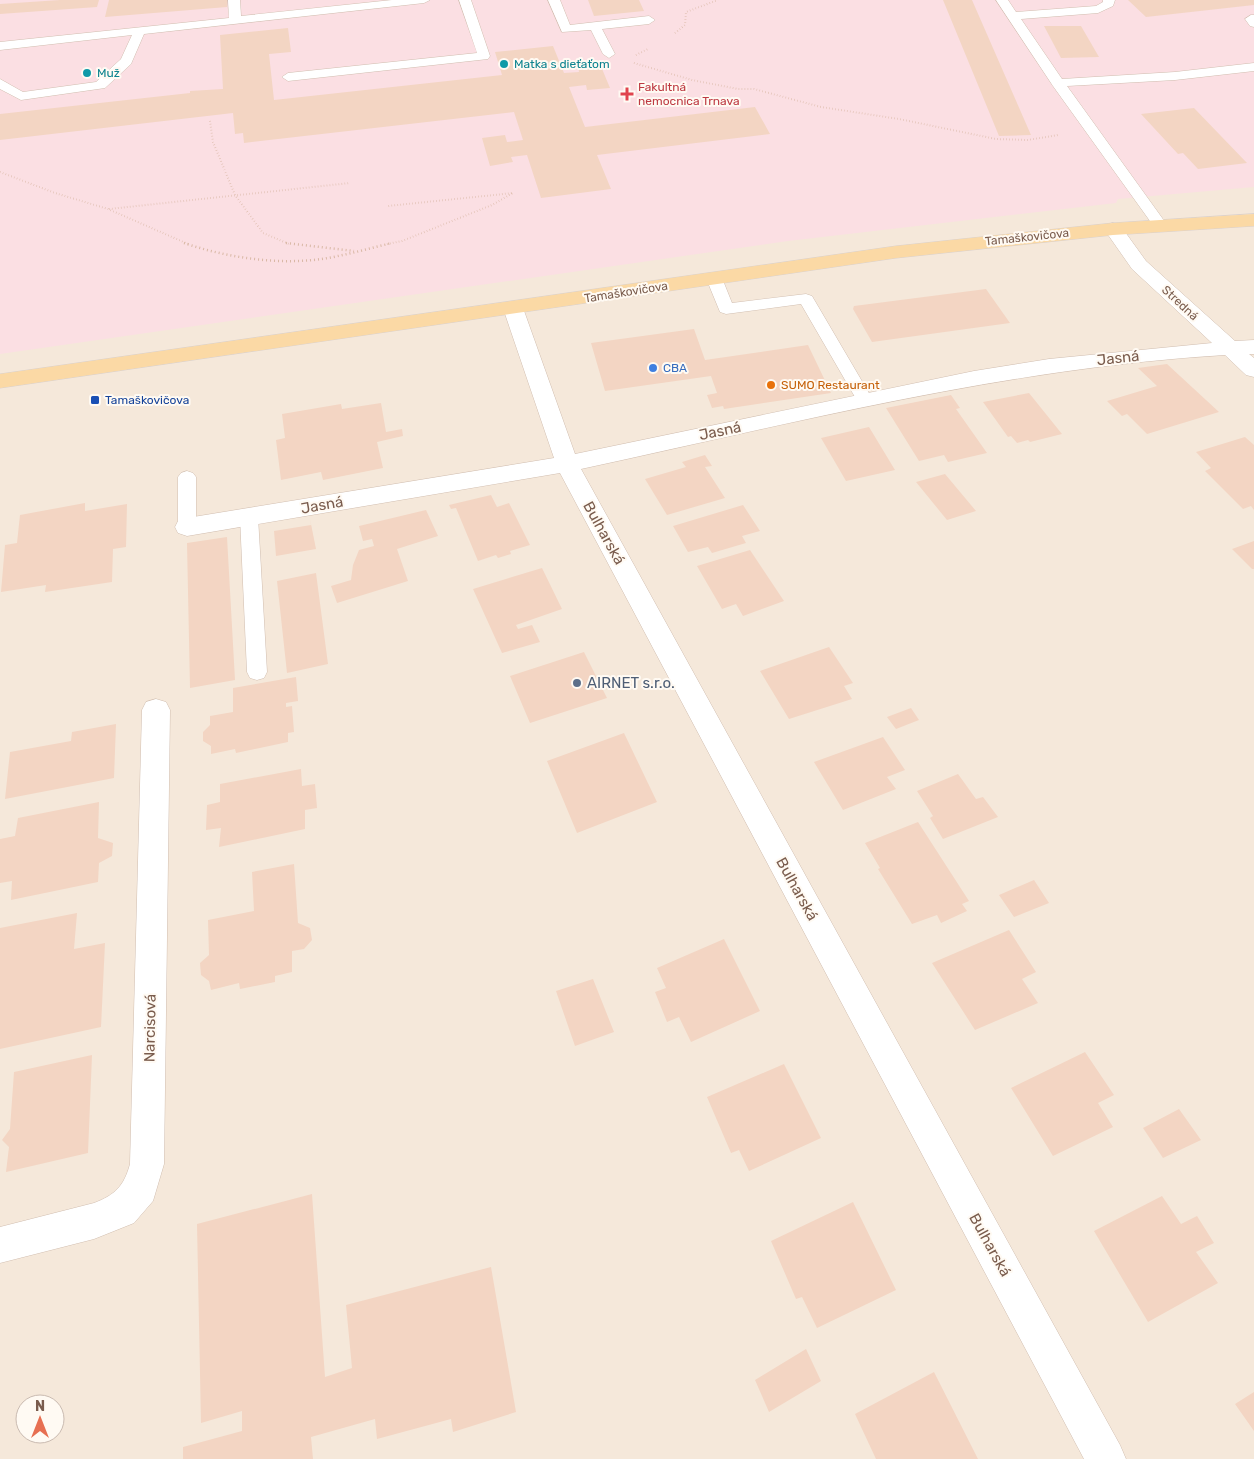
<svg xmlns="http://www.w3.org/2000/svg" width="1254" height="1459" font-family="Rubik,sans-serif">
  <rect width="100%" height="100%" fill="#fdf6ec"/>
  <!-- residential -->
  <path fill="#f5e8da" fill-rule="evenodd" d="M0,0H1254V1459H0ZM25,1404H55V1434H25Z"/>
  <!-- medical -->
  <path fill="#fbdfe3" d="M0,0H1254V187L1118,199L1116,203L788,241L0,354Z"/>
  <!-- building -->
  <path fill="#f3d5c3" d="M60,0H99L97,7L0,14V4Z
    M109,0H227V7L105,17Z
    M588,0H639L644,11L594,16Z
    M943,0H972L1031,135L999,136Z
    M1128,0H1254V5L1146,17Z
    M1044,26H1081L1099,57L1061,58Z
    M288,28L291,52L269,54L274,100L502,75L495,52L553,46L564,73L579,72L578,66L600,64L610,88L587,90L586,85L569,87L585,127L755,107L770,134L597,155L611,189L541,198L527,155L511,157L513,162L490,166L482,138L505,135L507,142L523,140L514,112L244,143L243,133L235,134L233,113L0,140V114L190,93V91L223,89L220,35Z
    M1194,108L1247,163L1198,169L1183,153L1178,154L1141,114Z
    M986,289L1010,323L872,342L853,309L854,306Z
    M694,329L705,360L808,345L831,393L724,409L723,406L712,408L707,395L717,393L711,376L605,391L591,343Z
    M1167,364L1219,412L1147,434L1127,414L1122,416L1107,401L1157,386L1138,368Z
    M1029,393L1062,434L1030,442L1028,440L1017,443L1011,436L1008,437L983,402Z
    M951,395L960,408L956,409L987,453L948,462L944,455L919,461L886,408Z
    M381,403L386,432L402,429L403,436L377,442L383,468L323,480L321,472L281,480L276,440L285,438L282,414L341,404L342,409Z
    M869,427L895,470L846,481L821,438Z
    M1245,437L1254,445V510L1251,506L1243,509L1205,471L1211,468L1196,452Z
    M705,455L712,466L705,467L725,498L667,515L645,479L686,467L682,462Z
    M945,474L976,511L947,520L916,482Z
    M491,495L497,507L509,503L530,545L510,551L511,554L498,558L496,555L478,561L456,508L451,509L449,505Z
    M85,503V511L127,504L126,547L113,549L112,582L45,592L46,585L1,592L5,545L17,543L20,515Z
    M743,505L760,531L742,536L746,543L712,553L708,547L688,552L673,526Z
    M426,510L438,536L397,549L408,581L337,603L331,586L351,580L353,565L359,550L374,546L372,539L363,541L359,526Z
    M310,519L316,549L276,556L274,531L311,525Z
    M227,537L235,680L190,688L187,543Z
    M1254,541V569H1252L1232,549Z
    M750,550L784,601L743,616L736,604L722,609L697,566Z
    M542,568L562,609L516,625L518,629L532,625L540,642L502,653L473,589Z
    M316,573L328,664L287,673L277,581Z
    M829,647L853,683L844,686L852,699L789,719L760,671Z
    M584,652L607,698L530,723L510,676Z
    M296,677L298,701L286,703V707L292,706L294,732L288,733V742L236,753L235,749L211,754V746L203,741V732L210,725V716L233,712V688Z
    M911,708L919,720L896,729L887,717Z
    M116,724L114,778L5,799L10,752L71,741L72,732Z
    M624,733L657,802L577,833L547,761Z
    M883,737L905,770L887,777L896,789L843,810L814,762Z
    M301,769L302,786L315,784L317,808L305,810V829L219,847L221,828L206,830L207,805L220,802V784Z
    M958,774L976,799L983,797L998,817L943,839L930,818L933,816L917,791Z
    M99,802L98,838L113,843L112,856L99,863L98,882L11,900L12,881L0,883V839L15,836L18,818Z
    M918,822L969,901L962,904L967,911L941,923L937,915L912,924L878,869L880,868L865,843Z
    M294,864L298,923L310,928L312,940L304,949L292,951V972L275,976V982L240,989L239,983L211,990L209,981L201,975L200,963L209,955L208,920L254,911L252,872Z
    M1034,880L1049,903L1014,917L999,895Z
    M77,913L74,949L105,943L101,1027L0,1049V928Z
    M1009,930L1036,972L1022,979L1038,1003L975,1030L932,963Z
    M724,939L760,1011L691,1042L679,1017L667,1022L655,992L666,988L657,968Z
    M593,979L614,1032L575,1046L556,991Z
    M1085,1052L1114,1095L1098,1103L1113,1127L1053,1156L1011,1088Z
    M92,1055L88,1153L6,1172L9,1147L2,1140L10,1129L14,1072Z
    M784,1064L821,1138L749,1171L739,1150L731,1153L707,1097Z
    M1179,1109L1201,1140L1163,1158L1143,1128Z
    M312,1194L325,1377L352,1368L346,1305L491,1267L516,1412L453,1432L451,1419L377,1439L375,1419L311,1437L313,1459H183V1447L242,1431V1411L201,1423L197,1224Z
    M1162,1196L1181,1224L1197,1216L1214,1243L1196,1252L1218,1283L1148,1322L1094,1231Z
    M853,1202L896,1290L817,1328L802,1297L796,1299L771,1241Z
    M806,1349L821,1381L769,1412L755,1380Z
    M934,1372L978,1459H876L855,1414Z
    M1254,1392V1431L1235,1404Z"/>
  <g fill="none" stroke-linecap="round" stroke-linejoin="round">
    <!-- service casing -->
    <g stroke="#d1beb0" stroke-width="1">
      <path id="service" d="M228,0H240L241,16L392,0H430L424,3L144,34L131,64L105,88L21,100L0,89V79L23,92L96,82L121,59L132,35L0,50V42L229,18Z
        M459,0H471L490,56L488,59L288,81L282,77L288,73L477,53Z
        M548,0H560L570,25L649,16L655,20L649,24L602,29L615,54L609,58L603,54L591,30L562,32Z
        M996,0H1008L1016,12L1096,6L1103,2V0H1115L1113,6L1098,13L1021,19L1062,79L1175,72L1254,63V71L1175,80L1067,86L1165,222L1167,225L1165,228H1155L1053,86Z
        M1251,15H1254V27L1250,26L1245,19Z
        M714,273L719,275L722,278L732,303L806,294L812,296L873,400L871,404L865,406L859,404L801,304L726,314L720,312L706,278L709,275Z
        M187,471L193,473L196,477V527L194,532L187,534L180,532L178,527V477L181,473Z
        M249,510L256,512L258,517L267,672L264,678L257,680L250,678L247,672L240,517L242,512Z"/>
    </g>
    <!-- minor casing -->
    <g stroke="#d1beb0" stroke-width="1">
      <path id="minor" d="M1113,223L1120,225L1146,261L1235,341L1254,340V354H1249L1254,358V377L1246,375L1225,355C1007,368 794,423 581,469L1120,1445L1126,1459H1084L560,473L187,536L178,533L175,527L178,521L187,518L554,458L503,308L506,304L513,302L520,304L523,308L575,454L974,371L1049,359L1212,343L1132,269L1104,229L1106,225Z
        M156,699L166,702L170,710L164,1164L153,1201L134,1223L94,1239L0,1263V1227L94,1203C115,1195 124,1186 130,1164L142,710L146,702Z"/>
    </g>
    <!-- primary casing -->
    <g stroke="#dad1cd" stroke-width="1">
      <path id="primary" d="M1254,214V226L1113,235L896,258L0,388V374L896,246L1113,223Z"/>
    </g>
    <!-- path-far1 -->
    <path stroke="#d9b8a5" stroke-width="2" stroke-dasharray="0.5 2.5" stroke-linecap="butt" d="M675,33L685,25L686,12L718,0
      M636,55L648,49
      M634,63L692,80L738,89H754L821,107L899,119L996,139L1028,140L1058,135
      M210,121L213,142L235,195L263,233L289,244
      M0,172L55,193L108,209L188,244
      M109,209L350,183
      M387,244L402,241L492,205L513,193L388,206"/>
    <!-- path -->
    <path stroke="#d9b8a5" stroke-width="2.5" stroke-dasharray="1 3" stroke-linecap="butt" d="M184,243C228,258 282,266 328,258C350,254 371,248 392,243
      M286,243L354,251"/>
    <!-- service -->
    <use href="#service" fill="#fff" fill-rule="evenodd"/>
    <!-- minor -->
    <use href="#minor" fill="#fff" fill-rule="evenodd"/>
    <!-- primary -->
    <use href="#primary" fill="#fbd9a5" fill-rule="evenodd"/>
  </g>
  <!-- markers -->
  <g fill="#0f9aa8" stroke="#fffaf3" stroke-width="2">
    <circle cx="504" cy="64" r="5"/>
    <circle cx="87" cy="73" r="5"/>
  </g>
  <path fill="#e0444e" stroke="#fffaf3" stroke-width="2" d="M624.5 86.5h5v5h5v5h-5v5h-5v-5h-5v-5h5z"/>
  <circle fill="#3f7fe0" stroke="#fffaf3" stroke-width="2" cx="653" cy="368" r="5"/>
  <circle fill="#e8710a" stroke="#fffaf3" stroke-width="2" cx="771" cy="385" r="5"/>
  <rect fill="#1a4fb4" stroke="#fffaf3" stroke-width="2" x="90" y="395" width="10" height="10" rx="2.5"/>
  <circle fill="#5c6f8a" stroke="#fffaf3" stroke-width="2" cx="577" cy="683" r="5"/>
  <g text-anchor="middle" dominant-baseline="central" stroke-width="4" stroke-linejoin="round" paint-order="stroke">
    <!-- far-culture labels -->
    <g font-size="12" fill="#0d838f" stroke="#fffaf3" text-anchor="start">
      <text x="514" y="64">Matka s dieťaťom</text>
      <text x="97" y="73">Muž</text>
    </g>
    <!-- far-health labels -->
    <g font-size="12" fill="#be3a42" stroke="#fffaf3" text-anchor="start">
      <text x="638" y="87">Fakultná<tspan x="638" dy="14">nemocnica Trnava</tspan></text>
    </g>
    <!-- far-street labels -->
    <g font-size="12" fill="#7a5c4d" stroke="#fffaf3">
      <text transform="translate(1027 237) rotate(-6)">Tamaškovičova</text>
      <text transform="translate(626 292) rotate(-9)">Tamaškovičova</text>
      <text transform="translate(1180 303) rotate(43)">Stredná</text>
    </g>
    <!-- far-shop labels -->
    <g font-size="12" fill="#366cbe" stroke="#fffaf3" text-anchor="start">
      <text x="663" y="368">CBA</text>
    </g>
    <!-- far-food labels -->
    <g font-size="12" fill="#c56008" stroke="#fffaf3" text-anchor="start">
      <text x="781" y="385">SUMO Restaurant</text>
    </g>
    <!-- far-transit labels -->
    <g font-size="12" fill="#164399" stroke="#fffaf3" text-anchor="start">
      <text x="105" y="400">Tamaškovičova</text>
    </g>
    <!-- street labels -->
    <g font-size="15" fill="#7a5c4d" stroke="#fffaf3">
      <text transform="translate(1118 358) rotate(-6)">Jasná</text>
      <text transform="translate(720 431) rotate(-12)">Jasná</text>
      <text transform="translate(322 505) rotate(-10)">Jasná</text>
      <text transform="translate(604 533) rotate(61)">Bulharská</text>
      <text transform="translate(797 889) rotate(61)">Bulharská</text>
      <text transform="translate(150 1028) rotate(-89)">Narcisová</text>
      <text transform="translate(990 1245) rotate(61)">Bulharská</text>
    </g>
    <!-- service labels -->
    <g font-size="15" fill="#4e5e75" stroke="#fffaf3" text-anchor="start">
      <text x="587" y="683">AIRNET s.r.o.</text>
    </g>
  </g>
  <!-- north arrow -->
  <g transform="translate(40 1419)"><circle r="24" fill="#fffaf3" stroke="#cabbb1"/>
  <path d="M0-4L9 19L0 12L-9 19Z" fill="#e76f51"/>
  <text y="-8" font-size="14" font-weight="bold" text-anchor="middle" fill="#7a5c4d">N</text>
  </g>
</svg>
